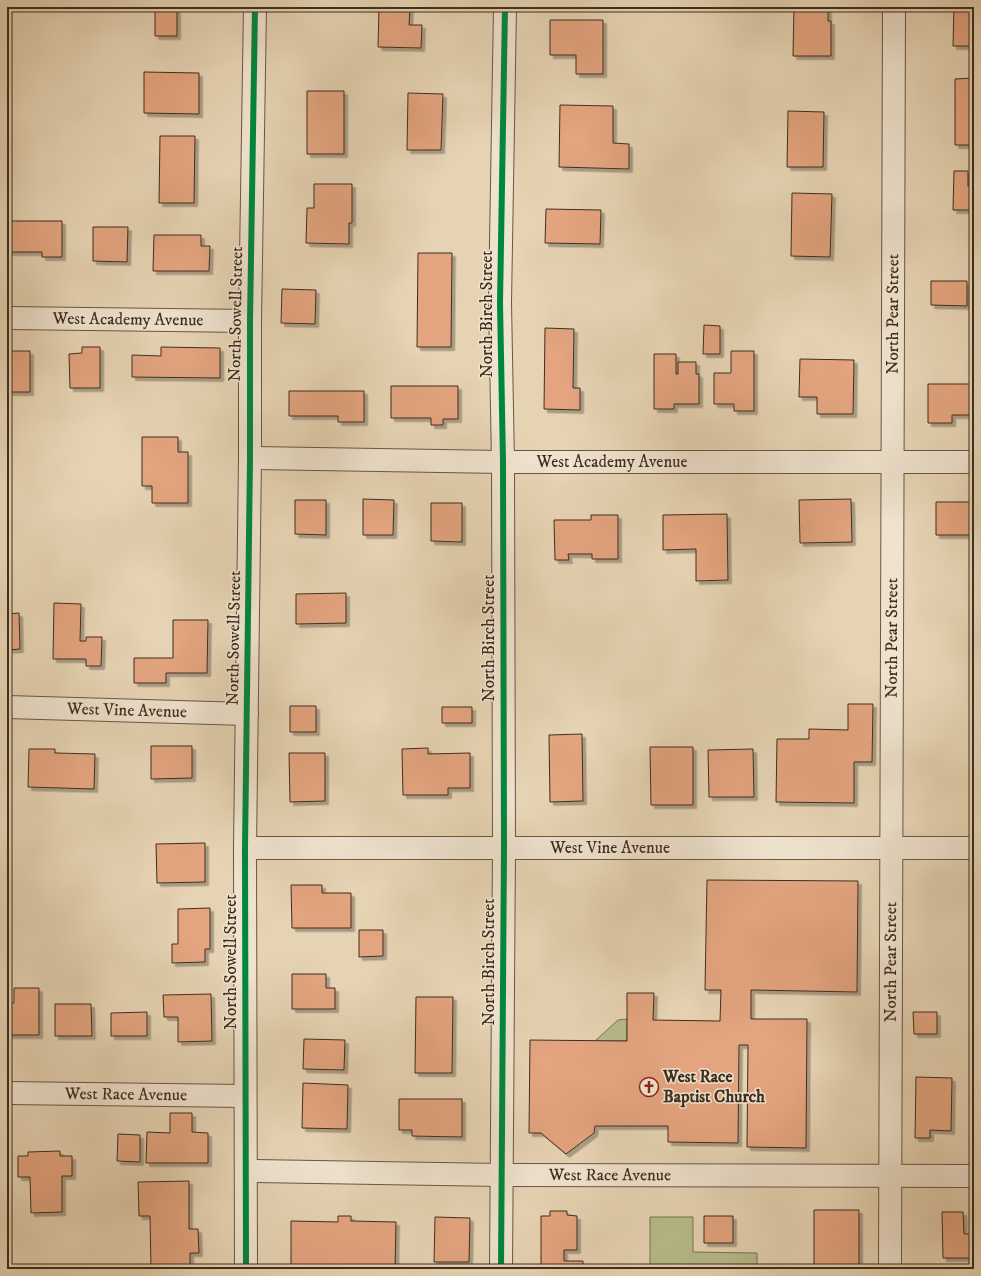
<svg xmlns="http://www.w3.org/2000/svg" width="981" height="1276" font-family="'IM FELL DW Pica',serif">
  <defs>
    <filter id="shadow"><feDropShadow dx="3.5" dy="3.5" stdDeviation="0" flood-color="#0004"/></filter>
  </defs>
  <rect width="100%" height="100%" fill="#e6d3b3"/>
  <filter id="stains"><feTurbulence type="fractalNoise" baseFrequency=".005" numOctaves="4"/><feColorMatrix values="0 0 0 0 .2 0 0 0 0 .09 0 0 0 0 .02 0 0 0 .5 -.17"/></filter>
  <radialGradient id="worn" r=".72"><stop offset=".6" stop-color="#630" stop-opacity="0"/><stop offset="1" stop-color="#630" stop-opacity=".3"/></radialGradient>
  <!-- green -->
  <path fill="#b8bb8a" stroke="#7b7454" d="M627,1019V1041H595L618,1020Z
    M650,1217H693V1252L757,1253V1269H650Z"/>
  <!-- building -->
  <path fill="#e3a47f" stroke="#3e2e1e" filter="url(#shadow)" d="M155,7H177V36H155Z
    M379,7H410L409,25H422L421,48L378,47Z
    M794,7H828V21H831V56H793Z
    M954,7H974V46H953Z
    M550,20H603V74H576V55H550Z
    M144,72L199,73V114L144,113Z
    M974,78V145H955V79Z
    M307,91H344V154H307Z
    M408,93L443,94L441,150H407Z
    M560,105L613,106V143L629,144V169L559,167Z
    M788,111L824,112L823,167H787Z
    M160,136H195L194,203H159Z
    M954,171H968V186H974V225H970V210H953Z
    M314,184H352V223H349V244L306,243L307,208H314Z
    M792,193L832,194L830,257L791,256Z
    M546,209L601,210L600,244L545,243Z
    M7,221H62V257H42V252H7Z
    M93,227H128L127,262L93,261Z
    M154,235H201V246H210L209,271H153Z
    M418,253H452L451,347H417Z
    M931,281H967V306L931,305Z
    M282,289L316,290L315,324L281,323Z
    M704,325L720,326V354H703Z
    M545,328L574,329L573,388H580V410L544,409Z
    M82,347H100V388H70L69,354L82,353Z
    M161,347L220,348V378L132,377V355L161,356Z
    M7,351H30V392H7Z
    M731,351H754V411H734V404H714V373H731Z
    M654,354H676V374H678V362H696V374H699V404H674V409H654Z
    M800,359L854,360L853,414H817V397H799Z
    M928,384H974V415H952V423H928Z
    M391,386H458V419H443V425H431V418H391Z
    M289,391H364V422H338V416H289Z
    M142,437H178V452H188V503H152V486H142Z
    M363,499L394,500L393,535H363Z
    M851,499L852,542L800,543L799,500Z
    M295,500H326V535L295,534Z
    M936,502H972L971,535H936Z
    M431,503H462V542L431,541Z
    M727,514L728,580L696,581V549L663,550V515Z
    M591,515H618V559H592V554H568L569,560H555L554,520H591Z
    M346,593V623L296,624V594Z
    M54,603L81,604L80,641H86V637H102L101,666H86V659H53Z
    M19,613L20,649L7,650V614Z
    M173,620H208L207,673H166V683H134V658H173Z
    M848,704H873L872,762H854V803L776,802L777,739H809V729L848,730Z
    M290,706H316V732H290Z
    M442,707H472V723H442Z
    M970,732H974V805H970Z
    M582,734L583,801L550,802L549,735Z
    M151,746H192V778L151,779Z
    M650,747H693V805H651Z
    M428,748V754L470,753V788H448V795H403L402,749Z
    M29,749H55V753L95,754L94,789L28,787Z
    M753,749L754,797H709L708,750Z
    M289,753H325V801L290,802Z
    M205,843V882L157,883L156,844Z
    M707,880L858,881L857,992L751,990V1019H807L806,1148L747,1147L748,1045H739L738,1143L668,1142V1126H595L594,1133L566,1154L541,1133H529L530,1040L627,1041V993H654L653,1020L720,1021L721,990H705Z
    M291,885H322V893H351V928H292Z
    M210,908V949H205V962L172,963V944H178V909Z
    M359,930H383V956L359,957Z
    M292,974H326V988H335V1009H292Z
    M14,988H39V1035H7V1003H14Z
    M211,994L212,1041L178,1042V1017H164L163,995Z
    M416,997H453L452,1073H415Z
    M55,1004H91L92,1036H55Z
    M147,1012V1036H111V1013Z
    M913,1012H937V1034H914Z
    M304,1039L345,1040L344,1070L303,1069Z
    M916,1077L952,1078L951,1131L930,1130V1138H915Z
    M303,1083L348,1085L347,1129L302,1128Z
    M399,1099H462V1137L412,1136V1130H399Z
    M170,1113H192V1132L208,1133V1163H146L147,1132L170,1133Z
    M118,1134L140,1135V1162L117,1161Z
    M60,1151V1156H72V1176H62V1212L31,1213L30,1177H18V1156H28V1152Z
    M189,1181V1229H198L199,1253H190V1269H151L150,1216H139L138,1182Z
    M814,1210H859V1268L814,1269Z
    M550,1211H567V1215L577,1216V1250H564V1261H583V1269H541V1216H550Z
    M942,1212H963L964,1234H974V1258H943Z
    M338,1216H351V1221L396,1222L395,1269H291V1221L338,1222Z
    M704,1216H733V1243H704Z
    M435,1217L470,1218L469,1262H434Z"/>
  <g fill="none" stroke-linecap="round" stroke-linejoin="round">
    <!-- minor casing -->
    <g stroke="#685743" stroke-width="24">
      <g id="minor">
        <path id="s1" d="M7,318L250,321"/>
        <path id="s2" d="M250,458L503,462H974"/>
        <path id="s3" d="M7,707L247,714"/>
        <path id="s4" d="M245,848H974"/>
        <path id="s5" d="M7,1093L245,1096"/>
        <path id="s6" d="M247,1171L501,1175L974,1176"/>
        <path d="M246,1269L245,848L250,458V321L255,7"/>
        <path d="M501,1269L504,848L503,462L500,303L505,7"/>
        <path id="s7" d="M890,1269L894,7"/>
      </g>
    </g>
    <!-- minor -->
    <use href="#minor" stroke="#efe2ce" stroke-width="22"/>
    <!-- cycleway casing -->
    <g stroke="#efe2ce" stroke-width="8">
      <path id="cycleway" d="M246,1269L245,848L250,458V321L255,7
        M501,1269L504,848L503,462L500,303L505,7"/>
    </g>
    <!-- cycleway -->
    <use href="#cycleway" stroke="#00873e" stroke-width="6"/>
  </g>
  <!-- icons -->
  <defs>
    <g id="church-ring" transform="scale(1)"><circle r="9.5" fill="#efe2ce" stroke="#8f2418" stroke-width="1.5"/><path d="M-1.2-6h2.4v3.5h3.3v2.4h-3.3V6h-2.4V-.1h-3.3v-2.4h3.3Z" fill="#8f2418"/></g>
  </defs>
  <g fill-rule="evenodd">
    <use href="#church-ring" x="649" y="1087"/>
  </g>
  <g text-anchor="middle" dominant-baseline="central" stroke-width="3" stroke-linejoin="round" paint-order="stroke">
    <!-- street labels -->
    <g font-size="17" fill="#3e2e1e" stroke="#efe2ce">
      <text transform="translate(236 314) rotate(-89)">North Sowell Street</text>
      <text transform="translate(487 314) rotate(-90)">North Birch Street</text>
      <text stroke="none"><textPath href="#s7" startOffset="955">North Pear Street</textPath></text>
      <text stroke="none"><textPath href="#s1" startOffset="121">West Academy Avenue</textPath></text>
      <text stroke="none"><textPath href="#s2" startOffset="362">West Academy Avenue</textPath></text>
      <text transform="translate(234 638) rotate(-89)">North Sowell Street</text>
      <text transform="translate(489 638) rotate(-90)">North Birch Street</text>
      <text stroke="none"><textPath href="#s7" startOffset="631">North Pear Street</textPath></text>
      <text stroke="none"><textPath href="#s3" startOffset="120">West Vine Avenue</textPath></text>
      <text stroke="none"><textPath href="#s4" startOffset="365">West Vine Avenue</textPath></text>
      <text transform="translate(231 962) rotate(-90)">North Sowell Street</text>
      <text transform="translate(489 962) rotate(-90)">North Birch Street</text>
      <text stroke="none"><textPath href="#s7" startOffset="307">North Pear Street</textPath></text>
      <text stroke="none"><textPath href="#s5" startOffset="119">West Race Avenue</textPath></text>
      <text stroke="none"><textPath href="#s6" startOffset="363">West Race Avenue</textPath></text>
    </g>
    <!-- poi labels -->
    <g font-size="17" font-weight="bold" fill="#3e2e1e" stroke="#efe2ce" text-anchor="start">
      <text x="663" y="1077">West Race<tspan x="663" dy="20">Baptist Church</tspan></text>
    </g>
  </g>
  <!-- margin -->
  <rect width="981" height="1276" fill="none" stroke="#e6d3b3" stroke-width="24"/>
  <rect x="8" y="8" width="965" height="1260" fill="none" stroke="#3e2e1e" stroke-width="2"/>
  <rect x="12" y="12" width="957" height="1252" fill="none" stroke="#3e2e1e"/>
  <rect width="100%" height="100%" filter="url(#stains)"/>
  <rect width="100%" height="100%" fill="url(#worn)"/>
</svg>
